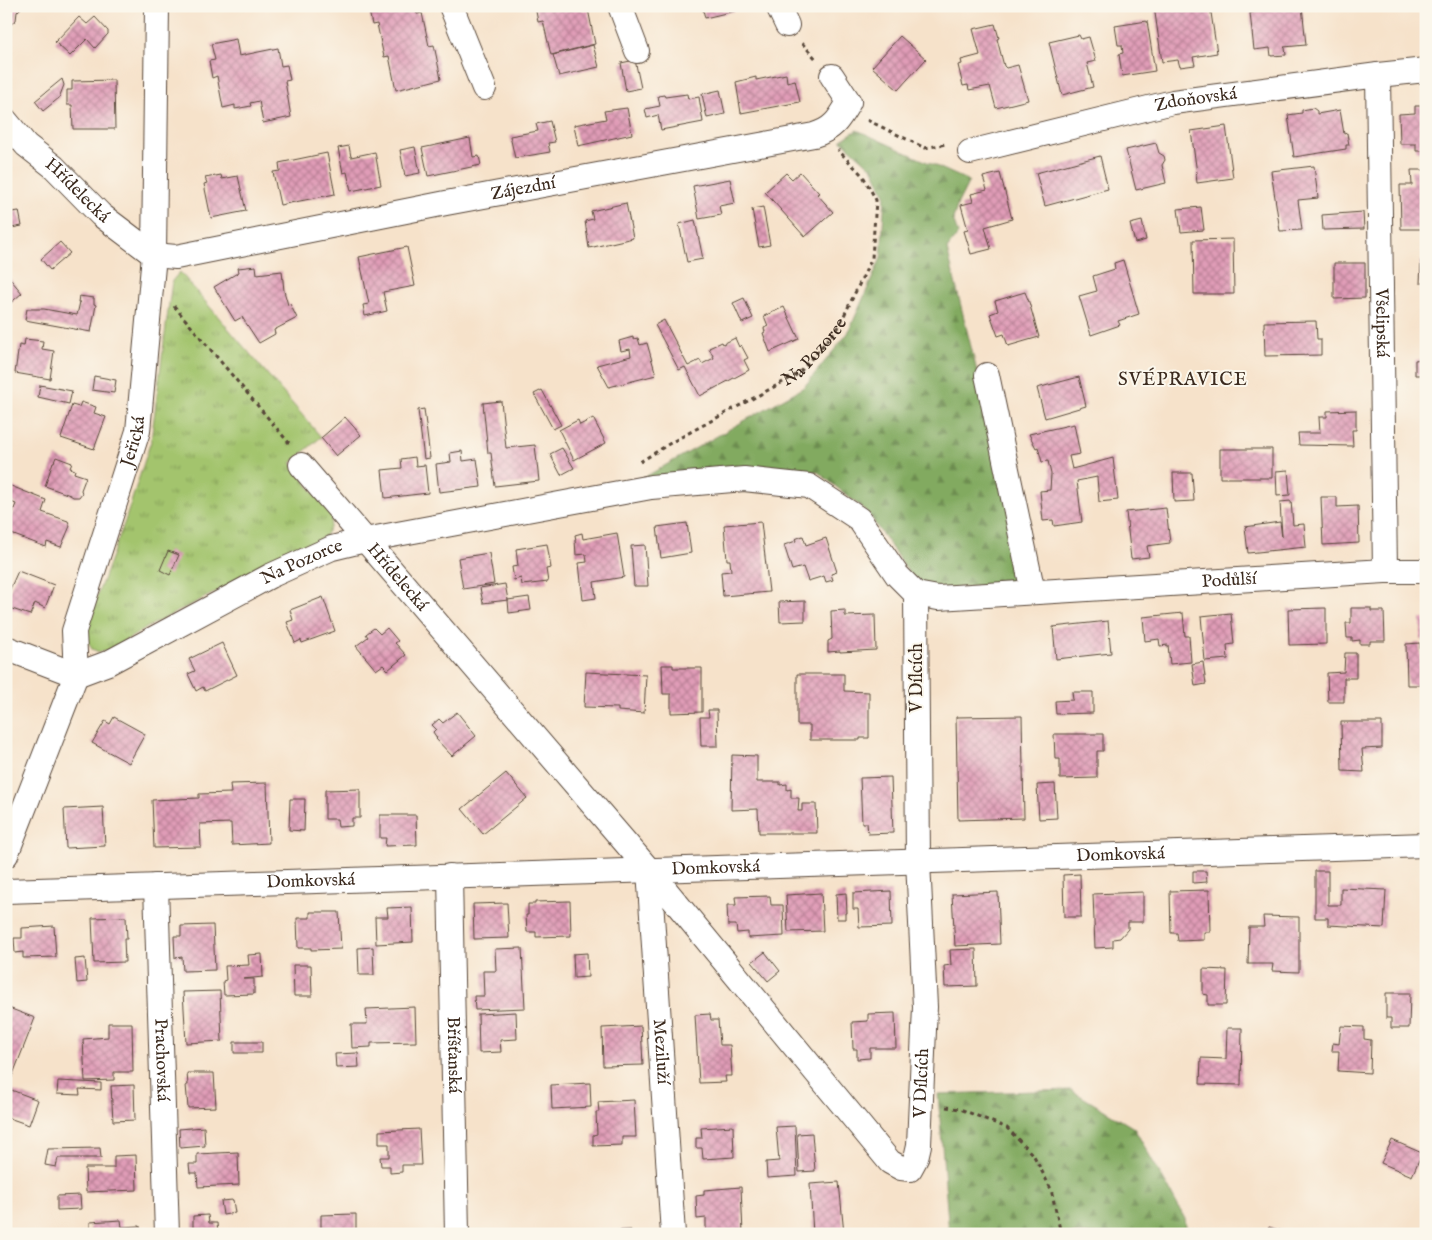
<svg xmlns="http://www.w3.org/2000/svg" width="1432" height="1240" font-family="'IM FELL English',serif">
  <defs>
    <pattern id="grass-tufts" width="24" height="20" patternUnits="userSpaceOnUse" patternTransform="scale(1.25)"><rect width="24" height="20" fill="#a3c46d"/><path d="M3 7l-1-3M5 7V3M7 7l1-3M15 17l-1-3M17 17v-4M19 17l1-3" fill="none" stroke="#869f59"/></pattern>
    <pattern id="forest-firs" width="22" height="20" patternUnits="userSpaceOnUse" patternTransform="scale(1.25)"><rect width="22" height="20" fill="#82aa60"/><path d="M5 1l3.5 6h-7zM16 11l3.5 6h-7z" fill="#6c8b4f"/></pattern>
    <pattern id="building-cross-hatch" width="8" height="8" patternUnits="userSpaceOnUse" patternTransform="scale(1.25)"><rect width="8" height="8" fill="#e09cb7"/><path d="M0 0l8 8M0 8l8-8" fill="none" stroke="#b77f94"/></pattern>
  </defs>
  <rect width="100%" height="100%" fill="#fbf7ec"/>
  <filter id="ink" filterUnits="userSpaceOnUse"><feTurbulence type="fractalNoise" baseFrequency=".02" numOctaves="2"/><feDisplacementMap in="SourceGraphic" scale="10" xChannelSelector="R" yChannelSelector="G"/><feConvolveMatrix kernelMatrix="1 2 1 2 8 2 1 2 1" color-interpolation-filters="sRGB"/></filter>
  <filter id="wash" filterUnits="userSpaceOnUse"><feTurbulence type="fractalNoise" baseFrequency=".0096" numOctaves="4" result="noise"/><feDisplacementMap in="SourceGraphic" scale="20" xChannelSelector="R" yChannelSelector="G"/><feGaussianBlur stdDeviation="1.12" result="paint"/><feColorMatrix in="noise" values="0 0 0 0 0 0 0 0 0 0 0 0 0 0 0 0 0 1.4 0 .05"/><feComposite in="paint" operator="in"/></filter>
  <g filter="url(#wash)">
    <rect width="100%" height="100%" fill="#f6e2ca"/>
    <!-- grass -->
    <path fill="url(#grass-tufts)" stroke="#6f7746" d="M180,272L321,437L291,463L332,517L330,528L324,537L153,624L110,650L99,652L92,649L88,642L86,632L91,612L125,521L151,441L172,281Z"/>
    <!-- forest -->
    <path fill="url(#forest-firs)" stroke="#5e6a3f" d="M857,130L969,181L958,203L953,219L958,234L947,249L1010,506L1022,582L938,590L913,579L867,512L818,472L764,466L636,482L804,387L848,333L881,258L885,194L873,169L841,140Z
      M1071,1090L1134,1128L1171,1193L1185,1219L1187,1234H949L938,1094Z"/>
    <g id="blocks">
      <!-- building -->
      <path fill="url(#building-cross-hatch)" d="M6,6H19L21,8L17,12L16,20L10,25H6Z
        M368,6H415L417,14L422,13L429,46L434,45L441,79L396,90L389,56L384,57L377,24L372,25Z
        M535,6H582L583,10L588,9L595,44L551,55L543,21L538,22Z
        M702,6H747V8L705,18Z
        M1154,6H1210L1217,53L1193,57L1195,65L1180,67L1178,60L1162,62Z
        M1282,6H1302L1306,45L1284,47L1285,48L1286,55L1271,56L1270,48L1254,50L1250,13L1254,12V9Z
        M79,17L87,24L95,17L108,31V34L95,48L87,39L70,56L55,42Z
        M1147,21L1155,71L1122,76L1119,54L1123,53L1122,45H1118L1115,26Z
        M995,24L999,38L997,39L1004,66L1006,68L1018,65L1028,100L996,108L990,86L969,90L968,85L963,86L958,65L962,64L961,60L980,55L973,29Z
        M1079,35L1081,39L1089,37L1096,61L1087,63L1093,87L1062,95L1049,42Z
        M900,36L926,59L898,90L872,67Z
        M236,39L239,56L278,48L281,66L287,65L290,80L285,81L291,117L263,123L259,101L250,103L251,106L235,109V105L223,108L217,76L212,78L209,61L215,60L211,44Z
        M593,45L599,67L559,76L553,55Z
        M635,60L641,88L626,91L621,63Z
        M786,74L787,82L795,80L800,102L741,113L736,82L756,77V80Z
        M62,79L64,85L59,98L43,111L35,101Z
        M114,80L115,129H73L72,105H67V90H72V81Z
        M720,90L725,114L707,118L702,94Z
        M687,94L688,99L699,97L703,122L661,130L658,115L647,118L645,109L660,106L658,96L664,95L665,97Z
        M1415,106H1426V151H1416V144H1400L1399,114L1415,113Z
        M627,108L632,134L578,146L574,125L606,119L604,111Z
        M1313,108L1317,111V114L1340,110L1344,134L1347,133L1349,145H1346V149L1294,157L1288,115L1302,113V110Z
        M550,121L555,142L548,143L550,152L515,158L510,136L538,131L536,124Z
        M1226,126L1233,178L1197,183L1196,174L1197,173L1191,131Z
        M470,138L473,157L479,156L481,165L428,176L422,148Z
        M1156,143L1159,153L1164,156L1165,160L1162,165L1166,183L1136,190L1126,150Z
        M349,146L351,157L375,152L381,185L351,191L347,172L343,173L338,148Z
        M415,147L420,173L405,176L400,150Z
        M327,153L335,194L280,205L273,172L280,171L279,163Z
        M1100,156L1108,189L1045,206L1036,173Z
        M1314,166L1318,198L1298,200L1302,230L1280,231L1271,171Z
        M1411,170H1426V229H1401L1400,185H1412Z
        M800,172L819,193L817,194L833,212L805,237L765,192L786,173L792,179Z
        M1000,173L1012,219L985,227L991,249L971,254L964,231L968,230L961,205L973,202L971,194L987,190L983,177Z
        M221,175L222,179L238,176L246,211L211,218L204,184L207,183L205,178Z
        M730,179L735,203L719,206L721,215L699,219L693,186Z
        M6,187L12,212L19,211L22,226L6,229Z
        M626,203L633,238L589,248L585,221L593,219L591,211Z
        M763,207L770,245L759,247L752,209Z
        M1201,207L1204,230L1181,232L1178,209Z
        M1363,212L1364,229L1323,230L1322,215Z
        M695,220L703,259L687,262L679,224Z
        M1142,221L1146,240L1135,243L1130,224Z
        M1233,239L1234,294H1194L1193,240Z
        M60,242L70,253L50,270L41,259Z
        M407,247L415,286L383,292L387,311L365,316L363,305L369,304L359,257Z
        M1123,260L1139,314L1118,321L1120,325L1091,335L1079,296L1097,291L1093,276L1115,269L1114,263Z
        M1421,261H1426V283H1420Z
        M1334,263H1365V298L1334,299Z
        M256,266L257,274L282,271L284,291L288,305L290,304L297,318L274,330L275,334L259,343L242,317L235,321L214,287L239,272L238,268Z
        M6,274L22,293L6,307Z
        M1025,292L1029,302L1039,337L1008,346L1004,334L998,336L990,314L998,311L995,301Z
        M79,296L94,298V304L96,305L91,332L25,320L27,309H44L77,315L80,302H78Z
        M744,298L753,318L742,323L733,303Z
        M784,307L799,339L770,352L763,333L765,332L764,328L768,326L764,316Z
        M664,320L688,366L700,360L702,364L714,358L709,348L722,342L723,344L735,338L739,347L741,345L748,358L744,360L749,370L700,396L685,367L679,370L655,325Z
        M1316,321L1317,339H1321V355L1265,356L1264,322Z
        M633,337V339L638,338L640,345L647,343L656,375L609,387L597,365L631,356L630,349L621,351L619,341Z
        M25,339L43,341L42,349L54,351L50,379L15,373L19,345L24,346Z
        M1422,344H1426V387H1423L1422,375H1415V360L1422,359Z
        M94,376L116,380L114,393L92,390Z
        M1079,377L1086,406L1045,418L1037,388Z
        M40,385L72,391L69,404L38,397Z
        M542,390L561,425L553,429L534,394Z
        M501,401L506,448L535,445L539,481L495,486L491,453H488L483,403Z
        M81,402L96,407L94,413L106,417L94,449L61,438L72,405L79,407Z
        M424,409L430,458L424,459L418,410Z
        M1356,410V430H1352L1353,446L1299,445L1298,433H1320L1319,417H1327V411Z
        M345,417L361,435L336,456L321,438Z
        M593,418L606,443L574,460L559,430L578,420L580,425Z
        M1074,424L1080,454L1069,456L1072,469L1113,458L1118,500L1099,502L1097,477L1077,481L1082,522L1054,526L1053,520L1043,521L1040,491L1050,490L1051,474L1048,461L1042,462L1038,447L1036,448L1029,434Z
        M562,448L574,468L561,475L550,454Z
        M1220,449H1272V478H1220Z
        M462,451L463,461L477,459L481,487L439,492L436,464L451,462L450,453Z
        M56,457L72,463L70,468L75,470L74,473L86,477L81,490L82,493L79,497H73L70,495L45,486L53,462H54Z
        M415,457L416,466L425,465L428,493L385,498L382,470L402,468L401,459Z
        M1288,470L1290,495L1277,496L1276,471Z
        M1173,473H1192L1194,501L1174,502Z
        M6,484L46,500L42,512L68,521L70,526L61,547L47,542L46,547L6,532V529L16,504L6,500Z
        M1321,497H1337V507L1358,506L1359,543L1323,545Z
        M1291,501L1293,525L1304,524L1306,547L1248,553L1245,527L1280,522L1282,537L1280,502Z
        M1166,508L1170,543L1147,546L1149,557L1131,559L1126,512Z
        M761,522L769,592L723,596L721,572L731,571L730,560H727L724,525Z
        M687,523L691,553L661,558L657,527Z
        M582,533L583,539L617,533L624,577L594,582L596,598L583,600L579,563L587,562L586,554L576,555L575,540H576L575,535Z
        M803,536L806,545L826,538L837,572L831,574L833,580L826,582L824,576L808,581L803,567L792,570L784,545L796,541L795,539Z
        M547,544L551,568L546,569L548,582L522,585L521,578L514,580L512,567L518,566L516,549Z
        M645,545L648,586H634L631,546Z
        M168,551L179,555L170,575L160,570Z
        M489,553L494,584L463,589L458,558Z
        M18,571L54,585L45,608L35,603L30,615L6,607V598Z
        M505,584L508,600L483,603L480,588Z
        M323,597L335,631L302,643L301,640L295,643L287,622L293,620L290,610Z
        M529,597L531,610L509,613L508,600Z
        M805,601V621L780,622L779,602Z
        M1326,608V644L1289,645L1288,609Z
        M1351,608H1371V611H1384L1385,641H1370V644H1360V640L1352,641V638H1347L1346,623H1351Z
        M845,610V616L875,615L876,650L840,652V651L828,652V641L832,639L831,611Z
        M1183,613L1185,636H1189L1191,662L1170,664L1168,645L1160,646L1159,639L1145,641L1143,617Z
        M1231,613L1234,644L1227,645L1228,659L1205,661L1201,616Z
        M1421,619H1426V639L1421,640Z
        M1108,621L1111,653L1056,659L1053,627Z
        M374,628L380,634L387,628L398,641L395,643L406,655L388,670L383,665L376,670L356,646L368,637L366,634Z
        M222,643L237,675L205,691L203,687L196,691L188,674L195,671L189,659Z
        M1420,643L1421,685H1407L1406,644Z
        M1345,653H1356V678H1344V702H1328L1327,673L1344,672Z
        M1203,662L1206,684L1195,686L1192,664Z
        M662,665H673V668H702V712L671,713V694H663Z
        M586,672L646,675L644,713L618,711V708L584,707Z
        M797,674H844V691L869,692V738H860V740H810V725H797Z
        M1072,692H1093V713L1056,714L1055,701L1073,700Z
        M708,710H717L718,746H701L700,717H709Z
        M457,712L476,736L452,756L436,739L437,738L433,732L436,729L432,725L439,719L443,723Z
        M1022,716L1024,818L958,820L956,717Z
        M114,717L145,734L129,763L92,743L105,721L110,724Z
        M1341,722H1382V748L1362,749L1364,772L1342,771Z
        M1054,734H1103V751H1097V778L1060,779V759H1055Z
        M732,755L757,756V782H780V785L787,784V790L791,789V798H799L798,811H802V804H816L817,833H759L758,809L731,810Z
        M506,773L527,798L483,834L462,809Z
        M891,777L893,833L868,834L867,823H862L860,778Z
        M267,783L269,843L232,845L231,823L200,824L201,847L154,848L152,800L199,798V794L231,793L230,784Z
        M1055,784L1057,818L1039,819L1037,785Z
        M360,789V818H352V826L338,827L337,819H325V790Z
        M290,799H305L304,831L289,830Z
        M103,807L105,846L66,848L64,809Z
        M380,815H416L417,845L385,846L386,838H380Z
        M1193,871H1206L1207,882L1193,883Z
        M1315,871H1328V905H1341V888L1386,890L1384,928L1328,925V918H1315Z
        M1080,874L1081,917H1064L1063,875Z
        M1209,890L1210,932H1204V940L1178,941L1177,933H1171L1170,891Z
        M891,891L892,926L859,927L858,909H853V893Z
        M998,892L1000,944L955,946L952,894Z
        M1143,892V922H1128V929L1120,938L1113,939V947L1095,948L1093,894Z
        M821,893L823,931L788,932L786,895Z
        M846,893L847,913H845V919H837L836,894Z
        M770,896L771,905H783L784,936L748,938V932L737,933L736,925H728L727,905H736L735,897Z
        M570,901L571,936L536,937V932H527L526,915H528V904H535V902Z
        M507,903L509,938L474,939L473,904Z
        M412,907L413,942L376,944L375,917H388L387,908Z
        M310,912H339L341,949L311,950V948H298L297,918H310Z
        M1263,916L1299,917V972L1272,971L1273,964H1248L1249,927H1264Z
        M126,917L127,939H124L125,962L94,963L92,918Z
        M1424,921H1426V949H1423Z
        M213,925L215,970L183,971L182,957L175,958L174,936H181V926Z
        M54,926L56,957L23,958V952L15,953L14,938H22V928Z
        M373,947L374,975H359L358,948Z
        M522,948L525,1008L475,1010L474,996H484L483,971H496L495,949Z
        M976,949L977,986L945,987L944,966L951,965L950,950Z
        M765,952L780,971L768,981L752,962Z
        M587,953L588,977L574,978L573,954Z
        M262,954L263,977L243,979H254V994L224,995L223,981L226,980L225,966L249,965L248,955Z
        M85,958L87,982L77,983L75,959Z
        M293,965H311L312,996H294Z
        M1203,969L1227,970L1226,1005H1208V995L1203,994Z
        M220,991L222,1041L186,1043L183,992Z
        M1386,993H1410L1409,1028H1391V1018H1386Z
        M6,1007L35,1018L10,1082L6,1081Z
        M415,1007L416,1042L371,1043V1047L352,1048L351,1024H367L366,1009Z
        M516,1012L517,1039L500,1040L501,1052L479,1053L478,1014Z
        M895,1013L896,1048H870V1058L857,1059V1049H853L852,1022L868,1021V1014Z
        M710,1014L711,1020H718L720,1045H730L732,1076H725L726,1082L699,1083L695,1015Z
        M108,1023H132L133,1072H114V1080L85,1081L83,1039L108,1037Z
        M641,1026L643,1065L603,1066L602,1028Z
        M1341,1026L1364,1027V1039L1371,1040L1370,1073L1338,1071L1339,1051H1332L1333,1043L1339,1044Z
        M1227,1028H1242L1241,1085L1200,1084L1201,1058L1226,1059Z
        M234,1042H262V1053H234Z
        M358,1053L359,1067L336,1068L335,1054Z
        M187,1073H214L216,1107L188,1108L186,1085H188Z
        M58,1081L101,1083V1090L79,1089L80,1095L57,1094Z
        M590,1083L591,1107L552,1109L551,1085Z
        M134,1085L135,1120L113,1121L111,1086Z
        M6,1088L38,1100L29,1125L6,1117Z
        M634,1100L636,1137H622V1145L593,1146V1135L597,1134L596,1112H599L598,1102Z
        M733,1126L734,1157L703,1159L702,1148H696V1138H702L701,1128Z
        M795,1126L797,1176L767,1178L766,1162L779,1161L776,1127Z
        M204,1127L205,1146L180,1148L179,1129Z
        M419,1129L421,1165H402V1172L390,1173V1166H381L380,1157H389V1144H379V1131Z
        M812,1133L815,1171L799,1172L797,1134Z
        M1392,1140L1422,1153L1412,1176L1381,1163Z
        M100,1148L101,1158H58L56,1167L45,1165L48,1149Z
        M238,1152L239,1185L198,1187L197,1173H190L189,1164H197V1154Z
        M136,1155L137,1190L86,1192L85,1168H114V1156Z
        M839,1182L844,1234H813L810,1184Z
        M741,1187L743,1234H706V1218L697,1219L696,1196L704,1195V1190Z
        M80,1195L81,1209L57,1210V1196Z
        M233,1200L235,1213L223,1215L221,1201Z
        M356,1214V1234H321V1215Z
        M208,1215L209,1223H217L218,1234H193V1216Z
        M121,1220L122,1227L140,1226V1234H90V1222Z
        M1269,1227L1289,1233V1234H1267Z
        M631,1230V1234H606V1231Z"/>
    </g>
  </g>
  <g filter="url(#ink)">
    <use href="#blocks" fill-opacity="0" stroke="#574638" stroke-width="1"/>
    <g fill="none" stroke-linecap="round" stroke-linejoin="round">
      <!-- minor casing -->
      <g stroke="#574638" stroke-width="26">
        <g id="minor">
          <path d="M451,6L484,88"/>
          <path d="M620,6L637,51"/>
          <path d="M778,6L787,25"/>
          <path id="s2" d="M1378,75L1385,571"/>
          <path id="s3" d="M6,121L26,145L54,167L101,215L154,255"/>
          <path id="s4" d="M970,152L1173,102L1378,75L1426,70"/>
          <path id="s5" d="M154,255L176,257L446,203L814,135C834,129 839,119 849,102L832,76"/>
          <path d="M987,375L1033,592"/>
          <path id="s6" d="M301,465L649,870L890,1162L901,1168L910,1169L916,1158L919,1145L925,1007L918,861L916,594"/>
          <path id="s7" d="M916,594L938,598L1385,571H1426"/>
          <path id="s8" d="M6,648L76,675L108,663L270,576L332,548L365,540L651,487L744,479L809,486L859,519L897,575L916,594"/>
          <path id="s9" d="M6,855L76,675L74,631L138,431L154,255L157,6"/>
          <path id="s10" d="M649,870L673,1234"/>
          <path id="s11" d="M450,876L457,1234"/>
          <path id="s12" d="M156,886L167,1234"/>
          <path id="s13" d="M6,891L1426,845"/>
        </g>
      </g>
      <!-- path -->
      <g stroke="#574638" stroke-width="3" stroke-dasharray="4 4" stroke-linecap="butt">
        <path d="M802,43L816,59"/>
        <path d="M867,120L925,148L946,144"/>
        <path d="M174,306L289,443"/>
        <path id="s1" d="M640,462L672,442L798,374L838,328L872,258L876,200L863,176L838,150"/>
        <path d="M946,1107L960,1109L1007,1128L1034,1156L1051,1189L1061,1234"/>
      </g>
      <!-- minor -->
      <use href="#minor" stroke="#fff" stroke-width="24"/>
    </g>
  </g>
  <g text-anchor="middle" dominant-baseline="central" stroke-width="4" stroke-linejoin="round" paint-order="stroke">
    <!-- street labels -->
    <g font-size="18" fill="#3b2a1e" stroke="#fbf7ec">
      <text stroke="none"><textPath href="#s4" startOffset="232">Zdoňovská</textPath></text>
      <text stroke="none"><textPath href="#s5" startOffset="376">Zájezdní</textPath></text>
      <text stroke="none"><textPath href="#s3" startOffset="100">Hřídelecká</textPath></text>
      <text stroke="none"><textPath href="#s2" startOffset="248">Všelipská</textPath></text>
      <text stroke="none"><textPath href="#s1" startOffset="208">Na Pozorce</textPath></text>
      <text stroke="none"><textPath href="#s9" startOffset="436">Jeřická</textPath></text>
      <text stroke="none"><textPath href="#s8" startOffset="328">Na Pozorce</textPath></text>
      <text stroke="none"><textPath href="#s6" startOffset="148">Hřídelecká</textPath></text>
      <text stroke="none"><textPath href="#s7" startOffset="314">Podůlší</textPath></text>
      <text transform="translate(917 678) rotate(-90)">V Dílcích</text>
      <text stroke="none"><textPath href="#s13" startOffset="1115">Domkovská</textPath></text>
      <text stroke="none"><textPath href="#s13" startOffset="710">Domkovská</textPath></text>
      <text stroke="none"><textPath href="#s13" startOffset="305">Domkovská</textPath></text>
      <text stroke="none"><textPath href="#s10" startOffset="182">Meziluží</textPath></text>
      <text stroke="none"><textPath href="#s11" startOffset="179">Bříšťanská</textPath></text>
      <text stroke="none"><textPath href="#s12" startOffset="174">Prachovská</textPath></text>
      <text stroke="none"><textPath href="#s6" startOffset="1022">V Dílcích</textPath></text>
    </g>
    <!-- neighbourhood labels -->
    <g font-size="19" letter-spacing="1" fill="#3b2a1e" stroke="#fbf7ec">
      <text x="1183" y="380">SVÉPRAVICE</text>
    </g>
  </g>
  <!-- margin -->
  <rect width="1432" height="1240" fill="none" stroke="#fbf7ec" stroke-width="25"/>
</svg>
